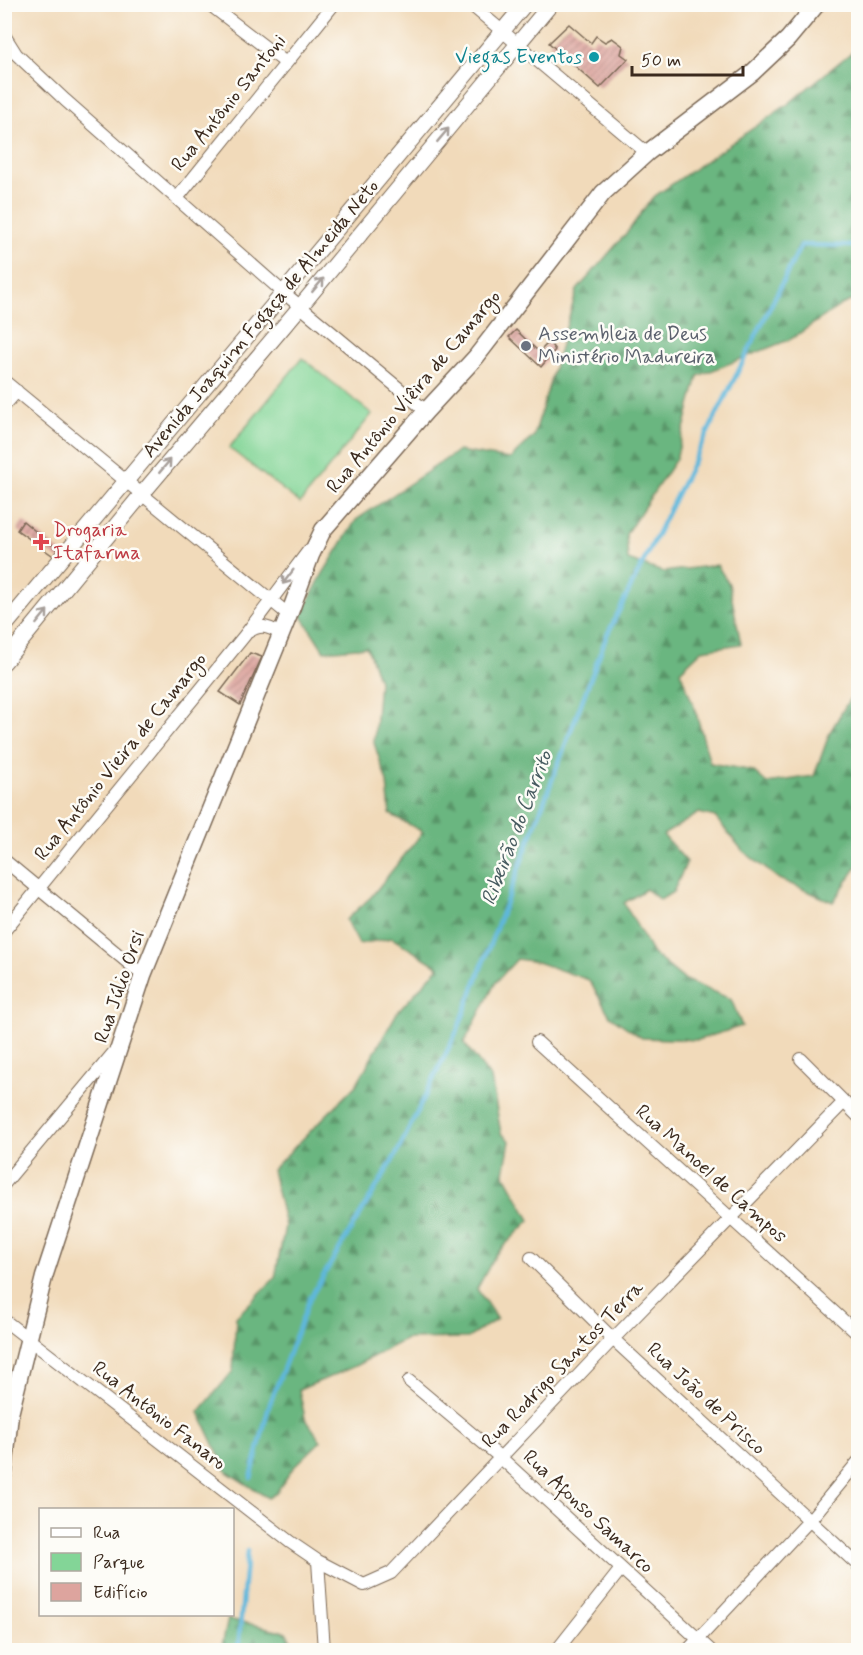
<svg xmlns="http://www.w3.org/2000/svg" width="863" height="1655" font-family="Mynerve,sans-serif">
  <defs>
    <pattern id="forest-firs" width="22" height="20" patternUnits="userSpaceOnUse" patternTransform="scale(1.5)"><rect width="22" height="20" fill="#6ab680"/><path d="M5 1l3.5 6h-7zM16 11l3.5 6h-7z" fill="#589468"/></pattern>
    <pattern id="building-hatch" width="6" height="6" patternUnits="userSpaceOnUse" patternTransform="scale(1.5)"><rect width="6" height="6" fill="#dda49e"/><path d="M-1 1l2-2M0 6l6-6M5 7l2-2" fill="none" stroke="#b48680"/></pattern>
  </defs>
  <rect width="100%" height="100%" fill="#fdfcf7"/>
  <filter id="ink" filterUnits="userSpaceOnUse"><feTurbulence type="fractalNoise" baseFrequency=".0167" numOctaves="2"/><feDisplacementMap in="SourceGraphic" scale="12" xChannelSelector="R" yChannelSelector="G"/><feConvolveMatrix kernelMatrix="1 2 1 2 8 2 1 2 1" color-interpolation-filters="sRGB"/></filter>
  <filter id="wash" filterUnits="userSpaceOnUse"><feTurbulence type="fractalNoise" baseFrequency=".008" numOctaves="4" result="noise"/><feDisplacementMap in="SourceGraphic" scale="24" xChannelSelector="R" yChannelSelector="G"/><feGaussianBlur stdDeviation="1.35" result="paint"/><feColorMatrix in="noise" values="0 0 0 0 0 0 0 0 0 0 0 0 0 0 0 0 0 1.4 0 .05"/><feComposite in="paint" operator="in"/></filter>
  <g filter="url(#wash)">
    <rect width="100%" height="100%" fill="#f1daba"/>
    <!-- forest -->
    <path fill="url(#forest-firs)" stroke="#52704f" stroke-width="1.5" d="M858,47V298L841,305L791,339L698,376L676,459L626,534L628,560L663,572L717,565L729,584L741,644L702,650L680,671L695,709L710,763L753,771L767,783L814,776L830,732L858,685V865L833,902L779,879L743,851L715,817L699,813L663,835L687,862L673,892L660,900L646,889L624,903L653,954L685,980L731,999L742,1026L698,1040L642,1038L610,1016L589,980L537,962L517,959L496,982L464,1043L491,1078L501,1133L510,1141L504,1173L530,1220L496,1254L477,1289L497,1319L468,1338L406,1339L355,1366L299,1390L305,1418L321,1441L293,1468L276,1493L268,1498L227,1472L199,1412L233,1371L236,1317L275,1278L285,1226L272,1170L356,1085L397,1013L439,967L392,938L359,944L346,920L371,897L423,832L390,814L387,782L374,743L379,681L367,647L324,651L301,615L322,575L356,520L458,451L510,459L534,436L577,290L629,230L652,198L788,104Z
      M228,1619L286,1632L297,1650H221Z"/>
    <!-- green -->
    <path fill="#83d597" stroke="#5f805a" stroke-width="1.5" d="M302,358L372,414L300,503L229,448Z"/>
    <g fill="none" stroke-linecap="round" stroke-linejoin="round">
      <!-- stream -->
      <path stroke="#5eb7db" stroke-width="4.5" d="M251,1478L269,1406L310,1298L397,1153L458,1029L607,635L801,245L858,246
        M238,1650L247,1551"/>
    </g>
    <g id="blocks">
      <!-- building -->
      <path fill="url(#building-hatch)" d="M569,24L591,43L596,36L605,42L612,38L623,46L621,54L628,59L600,88L549,43Z
        M516,330L539,352L549,342L555,350L541,367L509,337Z
        M23,521L63,554L59,560L17,530Z
        M250,653L262,657L240,705L220,692Z"/>
    </g>
  </g>
  <g filter="url(#ink)">
    <use href="#blocks" fill-opacity="0" stroke="#7b6855" stroke-width="1.5"/>
    <g fill="none" stroke-linecap="round" stroke-linejoin="round">
      <!-- minor casing -->
      <g stroke="#7b6855" stroke-width="14">
        <path id="minor" d="M209,4L286,63
          M470,4L647,153
          M4,35L16,54L65,100L284,293L426,411
          M178,197L334,4
          M4,381L289,615
          M4,406L17,391
          M248,632C262,623 268,627 282,634
          M4,860L143,975
          M4,931L245,635L309,550
          M537,1042L858,1334
          M801,1059L858,1116
          M4,1184L115,1051
          M531,1258L613,1339L858,1565
          M4,1320L290,1542L318,1561L364,1585L391,1573L613,1339L844,1102
          M409,1381L501,1458L710,1650
          M318,1561L324,1650
          M557,1650L621,1569
          M688,1650L809,1521L858,1462"/>
      </g>
      <!-- tertiary casing -->
      <g stroke="#7b6855" stroke-width="17">
        <path id="tertiary" d="M4,627L525,4
          M4,662L142,494L300,307L551,4"/>
      </g>
      <!-- secondary casing -->
      <g stroke="#7b6855" stroke-width="19">
        <path id="secondary" d="M4,1472L10,1414L44,1277L143,975L289,615L311,555L323,530L426,411L476,357L603,193L647,153L752,73L788,39L817,4"/>
      </g>
      <!-- minor -->
      <use href="#minor" stroke="#fff" stroke-width="12"/>
      <!-- tertiary -->
      <use href="#tertiary" stroke="#fff" stroke-width="15"/>
      <!-- secondary -->
      <use href="#secondary" stroke="#fff" stroke-width="16"/>
    </g>
    <!-- one-way arrows -->
    <defs><path id="oneway-shaft" d="M-6 0H5M1.5-3L5.5 0L1.5 3" fill="none" stroke-width="1.6" stroke-linecap="round" stroke-linejoin="round" transform="scale(1.5)"/></defs>
    <g stroke="#a79f9a">
      <use href="#oneway-shaft" transform="translate(443 135) rotate(-50)"/>
      <use href="#oneway-shaft" transform="translate(318 285) rotate(-50)"/>
      <use href="#oneway-shaft" transform="translate(165 466) rotate(-50)"/>
      <use href="#oneway-shaft" transform="translate(288 577) rotate(127)"/>
      <use href="#oneway-shaft" transform="translate(42 617) rotate(-51)"/>
    </g>
  </g>
  <!-- markers -->
  <circle fill="#0f9aa8" stroke="#fdfcf7" stroke-width="2" cx="594" cy="57" r="6"/>
  <circle fill="#6b7280" stroke="#fdfcf7" stroke-width="2" cx="526" cy="346" r="6"/>
  <path fill="#e0444e" stroke="#fdfcf7" stroke-width="2" d="M38 533h6v6h6v6h-6v6h-6v-6h-6v-6h6z"/>
  <g text-anchor="middle" dominant-baseline="central" stroke-width="5" stroke-linejoin="round" paint-order="stroke">
    <!-- culture labels -->
    <g font-size="20" fill="#0d838f" stroke="#fdfcf7" text-anchor="end">
      <text x="582" y="57">Viegas Eventos</text>
    </g>
    <!-- street labels -->
    <g font-size="20" fill="#3b2a1e" stroke="#fdfcf7">
      <text transform="translate(229 103) rotate(-51)">Rua Antônio Santoni</text>
      <text transform="translate(261 319) rotate(-50)">Avenida Joaquim Fogaça de Almeida Neto</text>
      <text transform="translate(414 392) rotate(-50)">Rua Antônio Viêira de Camargo</text>
      <text transform="translate(121 757) rotate(-51)">Rua Antônio Vieira de Camargo</text>
      <text transform="translate(120 987) rotate(-71)">Rua Júlio Orsi</text>
      <text transform="translate(711 1174) rotate(42)">Rua Manoel de Campos</text>
      <text transform="translate(563 1365) rotate(-46)">Rua Rodrigo Santos Terra</text>
      <text transform="translate(706 1399) rotate(43)">Rua João de Prisco</text>
      <text transform="translate(159 1416) rotate(38)">Rua Antônio Fanaro</text>
      <text transform="translate(588 1512) rotate(43)">Rua Afonso Samarco</text>
    </g>
    <!-- worship labels -->
    <g font-size="20" fill="#5b616d" stroke="#fdfcf7" text-anchor="start">
      <text x="538" y="334">Assembleia de Deus<tspan x="538" dy="23">Ministério Madureira</tspan></text>
    </g>
    <!-- health labels -->
    <g font-size="20" fill="#be3a42" stroke="#fdfcf7" text-anchor="start">
      <text x="53" y="530">Drogaria<tspan x="53" dy="23">Itafarma</tspan></text>
    </g>
    <!-- water labels -->
    <g font-size="21" font-style="italic" fill="#475b60" stroke="#fdfcf7">
      <text transform="translate(517 828) rotate(-69)">Ribeirão do Carrito</text>
    </g>
  </g>
  <!-- margin -->
  <rect width="863" height="1655" fill="none" stroke="#fdfcf7" stroke-width="24"/>
  <!-- legend -->
  <rect x="39" y="1508" width="195" height="108" fill="#fdfcf7" stroke="#afa8a0" stroke-width="1.5"/>
  <rect x="51" y="1528" width="30" height="9" fill="#ffffff" stroke="#afa8a0" stroke-width="1.5"/>
  <text x="93" y="1538" font-size="18" fill="#3b2a1e">Rua</text>
  <rect x="51" y="1553" width="30" height="18" fill="#83d597" stroke="#afa8a0" stroke-width="1.5"/>
  <text x="93" y="1568" font-size="18" fill="#3b2a1e">Parque</text>
  <rect x="51" y="1583" width="30" height="18" fill="#dda49e" stroke="#afa8a0" stroke-width="1.5"/>
  <text x="93" y="1598" font-size="18" fill="#3b2a1e">Edifício</text>
  <!-- scale -->
  <path d="M632 66v9h111v-9" fill="none" stroke="#3b2a1e" stroke-width="3"/>
  <text x="641" y="66" font-size="18" fill="#3b2a1e" stroke="#fdfcf7" stroke-width="4.5" paint-order="stroke">50 m</text>
</svg>
